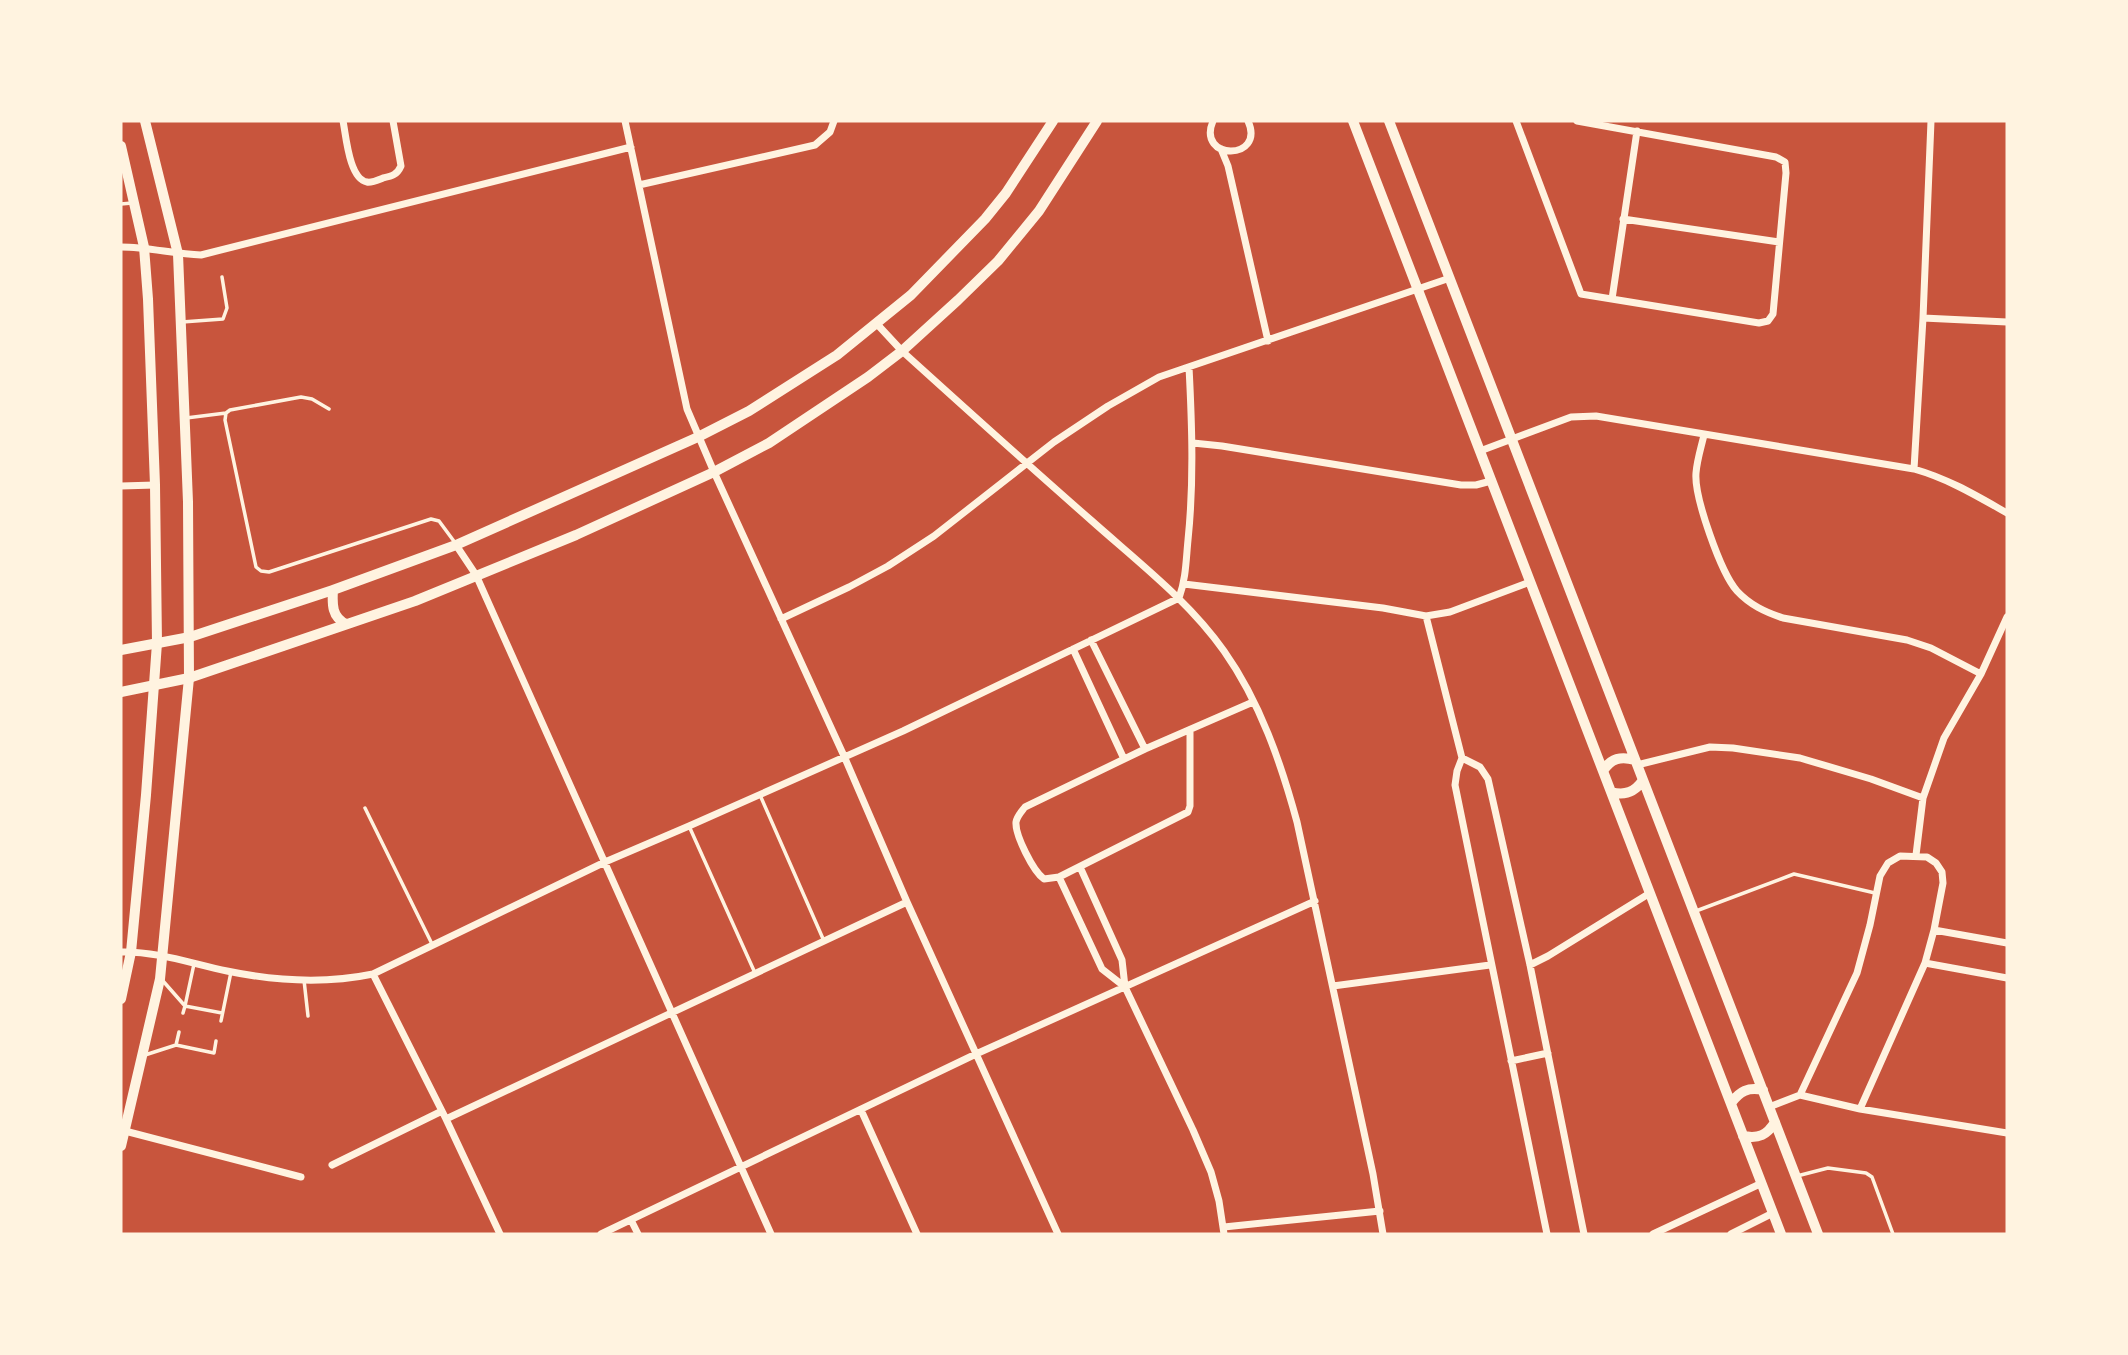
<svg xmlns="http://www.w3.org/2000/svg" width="2128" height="1355" font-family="Ubuntu,sans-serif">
  <rect width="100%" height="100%" fill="#c8553d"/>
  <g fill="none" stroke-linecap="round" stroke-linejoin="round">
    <!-- service -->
    <path stroke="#fff3e0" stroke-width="3.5" d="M121,204L132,203
      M182,322L223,319L227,308L222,277
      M329,409L312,399L301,397L230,410L226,413L225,420L256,567L261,571L269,572L431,519L439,521L456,544
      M186,418L226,413
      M760,795L824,941
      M365,808L432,944
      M689,826L755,973
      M1696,911L1794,874L1875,893
      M194,964L185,1006L222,1013
      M304,980L308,1016
      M163,981L185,1006L183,1013
      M221,1021L231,972
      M176,1045L214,1053L216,1041
      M145,1055L176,1045L179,1032
      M1797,1176L1828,1168L1866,1173L1872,1177L1893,1234"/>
    <!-- minor -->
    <path stroke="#fff3e0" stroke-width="7" d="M343,121C346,135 349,179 367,182C371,183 378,180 383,178C392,176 397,175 401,166L393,121
      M625,121L687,409L714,472L844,756L907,902L1058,1234
      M1213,121C1196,161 1266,161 1248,121
      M1516,121L1581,294L1759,323L1768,321L1773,314L1786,173L1785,162L1776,157L1577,121
      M1221,149L1228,166L1268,341
      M639,185L815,145L830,132L834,121
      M1623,219L1779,242
      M121,247C148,247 174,254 201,255L631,147
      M1612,299L1637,131
      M1923,318L2007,322
      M876,323L902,351C965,408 1028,465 1092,521C1138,562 1189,601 1224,651C1260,702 1281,763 1297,822L1373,1174L1383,1234
      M1704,435C1701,448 1697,460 1696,473C1694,497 1721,573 1737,591C1750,605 1765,612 1783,618L1907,640L1931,648L1981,674
      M1193,443L1222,446L1461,485H1476L1491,481
      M1480,451L1571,417L1596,416L1914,469C1949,479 1977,496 2007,513
      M1914,469L1923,318L1931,121
      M121,486L155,485
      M456,545L476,575L771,1234
      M1184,584L1383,608L1426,616L1450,612L1530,582
      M1426,616L1462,758L1457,771L1455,785L1547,1234
      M781,619L849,587L888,566L934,536L1054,442L1108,406L1159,377L1450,278
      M1091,640L1145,749
      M1073,649L1124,759
      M1190,730V806L1188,812L1059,877L1044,879C1033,871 1015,835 1016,822C1017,816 1022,811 1025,807L1145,749L1253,702
      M1462,758L1480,767L1488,779L1530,965L1584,1234
      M1637,765L1710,747L1733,748L1800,758L1871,779L1923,798
      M1916,855L1923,798L1944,738L1981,674L2007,617
      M1080,867L1122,960L1125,987L1193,1130L1211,1172L1219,1201L1224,1234
      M1059,877L1102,969L1125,987
      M1934,930L2007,943
      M121,952C156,951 193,964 227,971C275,981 325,984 373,974L605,862L689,826L903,731L1179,598C1186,579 1186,560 1188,540C1194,482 1192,425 1189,367
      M1925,963L2007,978
      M1530,965L1548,956L1650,893
      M373,974L446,1119L500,1234
      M1333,986L1490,965
      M1511,1061L1548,1053
      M1800,1095L1857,973L1870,925L1880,876L1888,863L1900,856L1927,857L1936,863L1942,872L1943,883L1934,930L1925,963L1860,1109
      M1800,1095L1860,1109L2007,1133
      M1769,1107L1800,1095
      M861,1110L917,1234
      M446,1119L907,902
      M125,1131L301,1177
      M332,1165L442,1111
      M631,1220L638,1234
      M1224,1227L1380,1211
      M601,1234L976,1054L1315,901
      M1653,1234L1762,1183
      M1731,1234L1773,1213"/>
    <!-- tertiary -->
    <path stroke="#fff3e0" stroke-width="10" d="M333,590C332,605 332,617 346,624
      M121,650L190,637L333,590L456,545L698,437L749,411L837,355L911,295L985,219L1006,193L1053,121
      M121,692L189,678L415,601L576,535L714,472L769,443L868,377L902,351L958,300L998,261L1039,211L1097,121"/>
    <!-- secondary -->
    <path stroke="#fff3e0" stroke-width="10" d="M1353,121L1781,1234
      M1389,121L1818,1234
      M121,146L144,247L148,299L155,485L157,643L146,795L131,952L121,999
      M1603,771C1611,758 1621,756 1635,760
      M1611,792C1625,796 1635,792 1643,780
      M1731,1103C1740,1091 1748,1087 1763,1090
      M1743,1136C1759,1139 1767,1135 1775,1122
      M121,1146L160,979L189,678L188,502L178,254L145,121"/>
  </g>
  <!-- border -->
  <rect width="2128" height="1355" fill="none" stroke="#fff3e0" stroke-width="245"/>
</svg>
